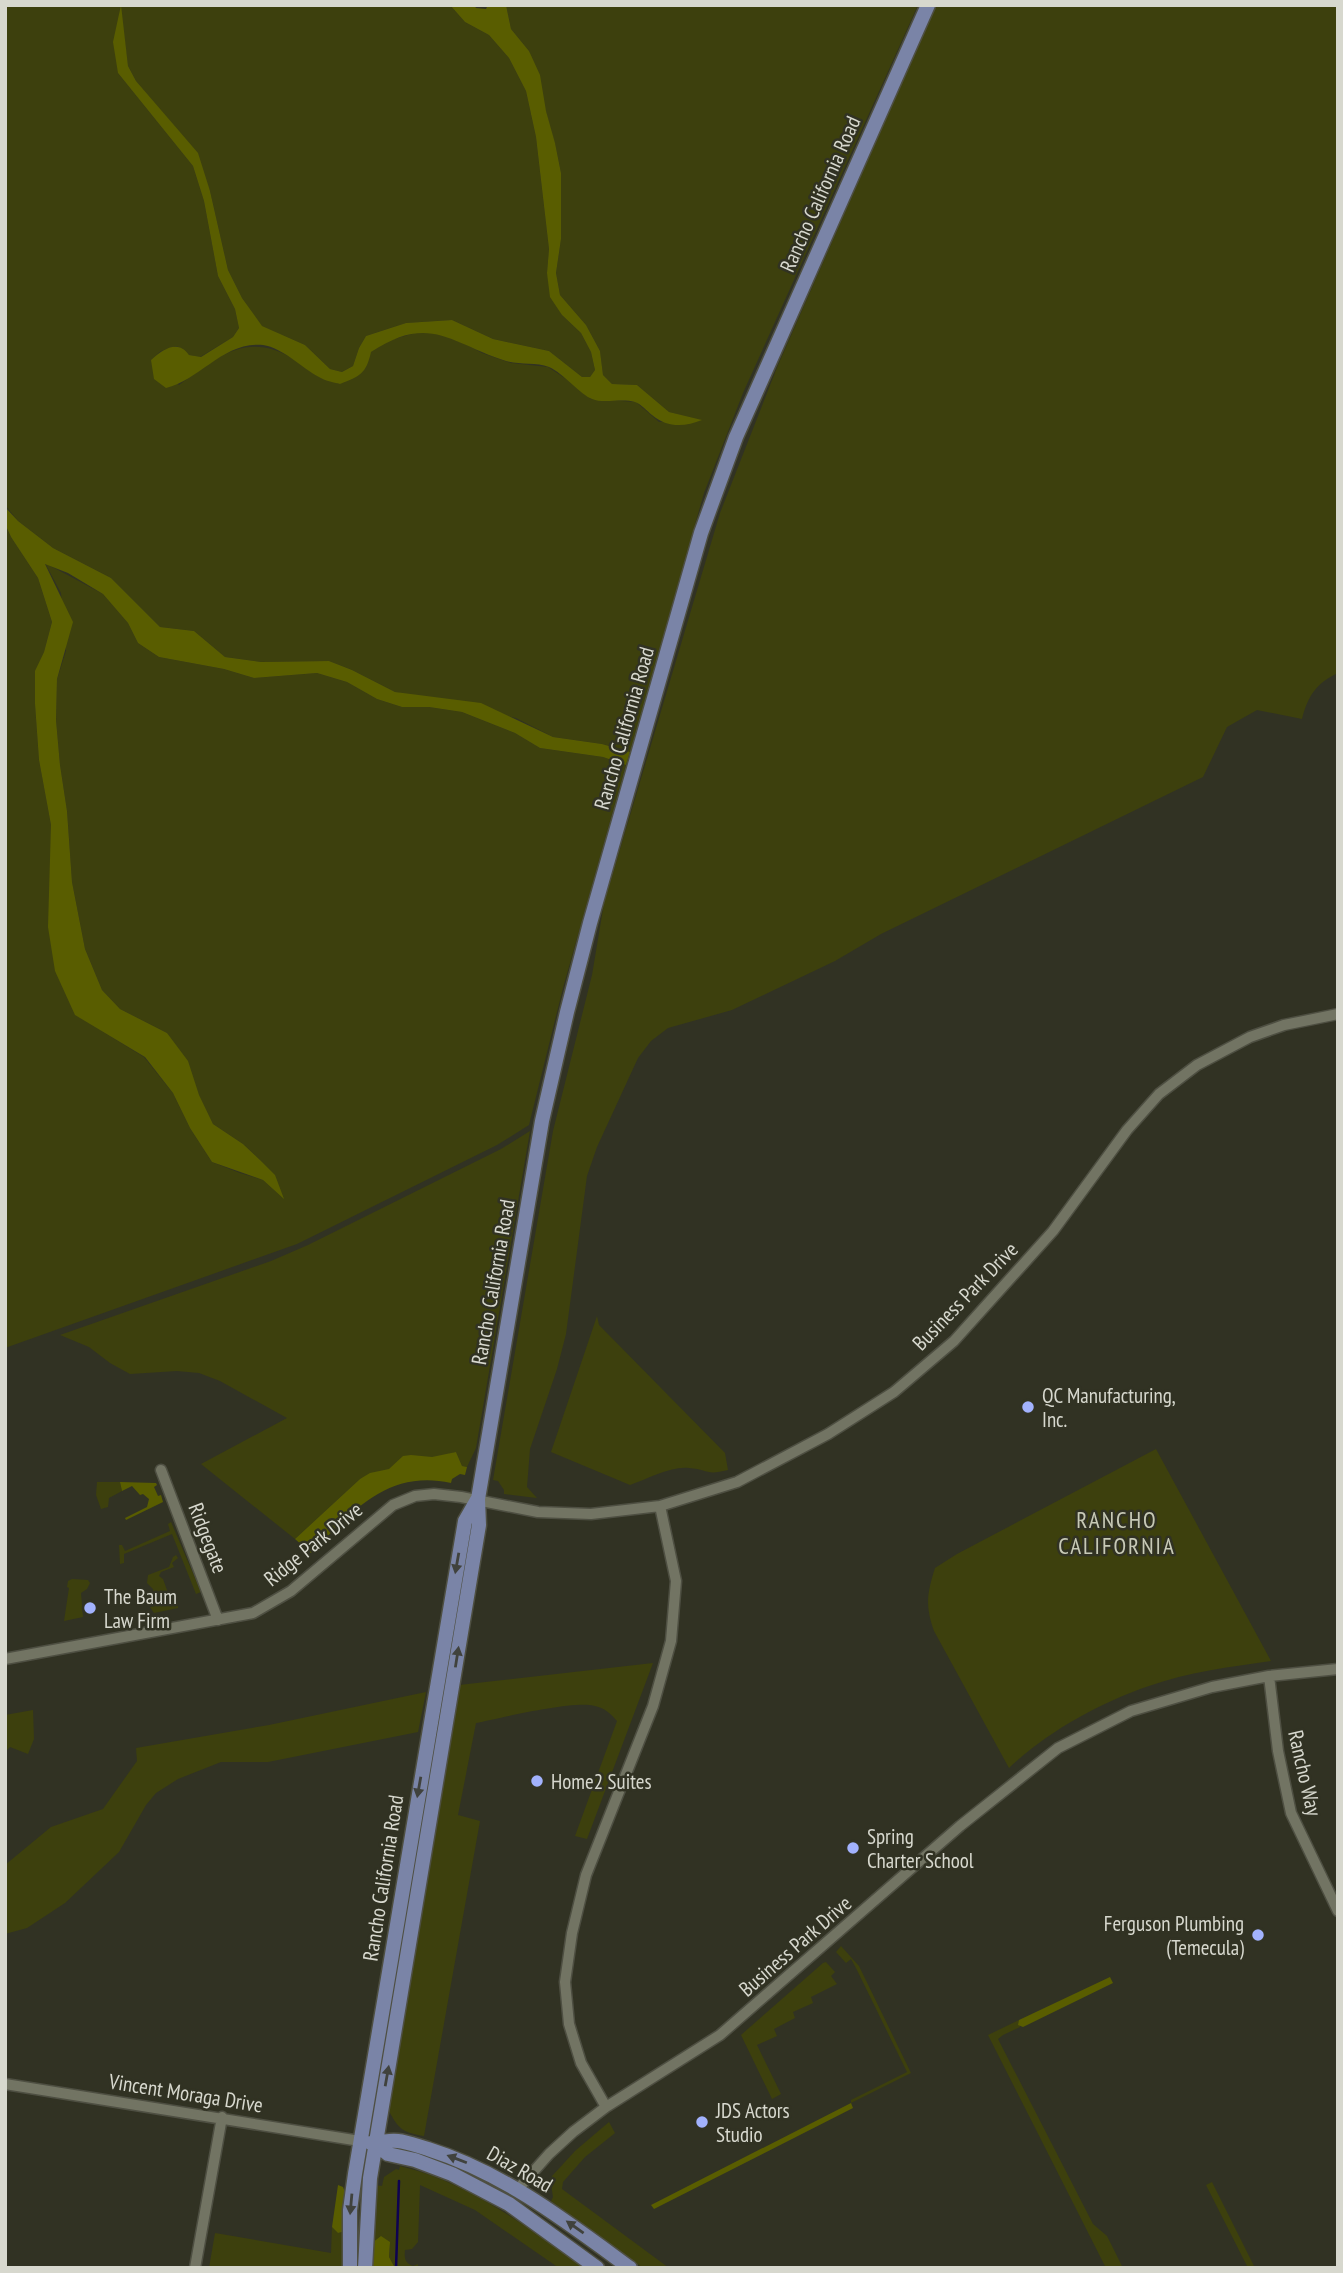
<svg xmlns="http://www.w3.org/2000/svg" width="1343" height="2273" font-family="'PT Sans Narrow',sans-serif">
  <rect width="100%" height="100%" fill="#313223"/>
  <!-- green -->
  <path fill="#3d400d" d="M5,5H450L465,22L489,35L509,58L526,91L536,137L549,249L547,273L562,315L581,333L591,352L595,370L590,377H582L549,351L493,339L452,320L406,323L366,336L359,348L353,366L342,372L330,369L305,345L261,326L242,298L228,270L210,191L177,130L136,81L128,66L120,6L118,73L193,166L204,201L218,276L235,309L239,328L233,337L200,357L189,355L177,346L161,351L151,360L179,385C220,355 248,330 297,361C313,372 320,378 340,384L371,352L387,341L422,331L440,333L460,341L482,353L511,363L548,367L574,384L591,399L636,402L659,422L700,420L669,412L637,385L612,384L603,375L600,351L586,325L560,295L556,273L561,239V173L555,144L529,51L511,29L506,5H918L743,393L704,493L630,752L602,744L553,737L516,718L395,692L352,670L329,661L261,662L225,657L194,631L160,627L111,578L53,548L18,521L5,505Z
    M936,5H1338V673C1316,683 1308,696 1302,719L1257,710L1227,727L1203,777L881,934L835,961L732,1010L668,1028L651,1041L638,1058L597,1147L587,1176L566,1334L557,1369L530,1449L527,1487L537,1498L504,1494V1490L498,1481L493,1480L553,1131L592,975L604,903L720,513L778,365Z
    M5,524L11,537L38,578L52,622L44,652L36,671L35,704L39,760L51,825V871L76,1015L144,1057L173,1093L190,1128L212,1162L240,1173L263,1180L282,1197L260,1160L243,1144L213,1124L167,1033L120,1009L102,990L85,949L72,882L67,811L60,765L56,720L57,679L66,651L61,593L45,563L103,594L128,623L138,643L159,657L224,669L254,678L317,673L347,682L377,699L402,707H429L462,712L515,733L540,748L603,757L626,765L563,988L529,1125L497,1145L297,1244L5,1348Z
    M530,1131L476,1448L467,1467L462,1466L456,1452L360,1479L295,1539L201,1464L287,1418L220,1381L199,1373L177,1371L130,1374L110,1363L89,1347L60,1335L271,1261L308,1245L501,1149Z
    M597,1316L599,1325L725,1453L728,1470C705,1476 708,1469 689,1468C670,1466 648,1479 630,1485L551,1452Z
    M1156,1449L1271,1661C1230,1667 1188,1672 1149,1686C1099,1703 1047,1732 1009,1768L934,1631C925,1605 927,1594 935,1568L957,1554Z
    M97,1482H120L122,1491L109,1498L108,1507L101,1509L96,1495Z
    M171,1522L201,1592L196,1594L172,1534L124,1554V1563L120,1564L119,1545H122L125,1551L170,1531L168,1524Z
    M176,1555L178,1558L172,1563L174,1567L161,1572L159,1576L163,1579L171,1601L178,1602V1608L154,1613L150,1607L156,1606L153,1589L147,1583L148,1575L169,1567L173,1557Z
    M72,1579L88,1580L90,1583L87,1589L81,1593L83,1617L64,1621L69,1588L67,1587L68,1581Z
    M653,1663L587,1839L575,1836L617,1721C611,1714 605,1708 595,1706C574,1700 501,1718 476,1723L458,1815L480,1821L424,2136C404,2133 398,2129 389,2111L459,1685Z
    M426,1692L418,1732L268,1762H221L178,1779L156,1793L146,1805L119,1852L65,1903L27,1928L5,1934V1865L51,1827L103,1809L137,1761L136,1748L269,1725Z
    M33,1710L34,1739L28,1754L10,1747L5,1752V1715Z
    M841,1946L859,1966L911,2073L851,2103V2100L907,2072L856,1968L851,1959L846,1963L836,1952Z
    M826,1962L835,1972L831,1976L837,1984L811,1997L813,2003L793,2012L795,2018L774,2029L777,2036L757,2045L781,2094L772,2099L741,2035L823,1963Z
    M1019,2020L1020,2027L1003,2035L998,2039L1093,2224L1107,2236L1123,2268H1106L988,2035Z
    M609,2122L615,2133L585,2157L563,2182L562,2189L669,2268H643L551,2201L553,2197L550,2178L553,2175L575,2151Z
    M400,2166C469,2182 527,2227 584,2268H559L475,2210L420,2185L418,2242L412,2249L405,2250C404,2258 405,2263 413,2266L418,2264V2268H395L389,2257L390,2245L372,2243L376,2185L382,2186L384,2177L396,2169L399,2170Z
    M1212,2182L1255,2268H1248L1206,2185Z
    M332,2227L338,2233L342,2232V2268H209L215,2233L331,2253Z"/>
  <!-- forest -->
  <path fill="#595d00" d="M121,5L128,66L136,81L198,153L210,191L228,270L242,298L262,326L305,345L330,369L342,372L353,366L359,348L366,336L406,323L452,320L493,339L549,351L582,377H590L595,370L591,352L581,333L562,315L550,297L547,273L549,249L536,137L526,91L509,58L489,35L465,22L450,5H474L476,8L486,9L488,5H506L511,29L529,51L540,75L546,111L555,143L561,173V239L556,273L560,295L586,325L600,351L603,375L612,384L637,385L669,412L702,420C685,427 667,428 652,415C647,411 641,404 635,402C621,398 604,404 592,399C581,395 563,373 549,367C536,362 520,365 506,361C450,343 430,313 371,352C366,374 360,376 340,384C333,382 325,381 319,377C302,368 283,348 263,345C224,341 200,380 166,388L154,379L151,360C163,349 178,339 189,355L201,357L233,337L239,328L235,309L218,276L204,201L193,166L118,73L113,42Z
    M5,507L18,521L53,548L111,578L160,627L194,631L225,657L261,662L329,661L352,670L395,692L481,703L553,737L602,744L630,752L626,765L603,757L540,748L515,733L462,712L429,707H402L377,699L347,682L317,673L254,678L224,669L159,657L138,643L128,623L103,594L68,573L45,564L73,622L57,679L56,720L60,765L67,811L72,882L85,949L102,990L120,1009L167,1033L188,1061L199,1095L213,1124L243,1144L260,1160L275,1175L284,1199L263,1180L212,1162L190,1128L173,1093L145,1057L75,1015L55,971L48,927L51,825L39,760L35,704V671L44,652L52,622L38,578L11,537L5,524Z
    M456,1452L462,1466L467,1467L465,1475L460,1474L452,1479L451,1483C387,1469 352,1512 311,1553L295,1539L360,1479L370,1473L389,1469L403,1456L411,1455L432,1457Z
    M120,1482L156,1483L157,1485L154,1487L158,1496L161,1495L163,1502L126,1520L125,1518L147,1507L149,1499L143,1494L140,1495L132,1486L122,1491Z
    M1110,1977L1113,1983L1023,2027L1018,2025L1019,2020Z
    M851,2103L853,2108L654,2209L651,2205Z
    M338,2185L343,2187L345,2192L342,2232L338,2233L332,2227Z
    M381,2236L390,2242L389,2257L395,2268H372V2243Z"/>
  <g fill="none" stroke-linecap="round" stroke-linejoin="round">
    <!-- stream -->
    <path stroke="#0e0251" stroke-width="2.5" d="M396,2268L399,2181"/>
    <!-- minor casing -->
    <g stroke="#4e4f42" stroke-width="13">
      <path id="minor" d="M161,1470L218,1620
        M5,1659L253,1613L291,1591L393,1505L415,1496L434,1494L461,1497L538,1512L591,1514L660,1506L737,1482L828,1434L894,1392L954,1341L1053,1231L1127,1130L1159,1094L1197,1065L1250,1037L1284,1025L1338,1014
        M1269,1676L1278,1751L1291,1813L1338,1911
        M5,2084L360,2141
        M606,2107L581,2063L569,2024L565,1982L572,1933L586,1875L653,1706L671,1641L676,1581L660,1506
        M518,2189L549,2154L573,2132L606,2107L720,2035L960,1826L1058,1748L1131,1711L1212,1687L1269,1676L1338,1669
        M195,2268L222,2117"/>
    </g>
    <!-- major casing -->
    <g stroke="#4e4f42" stroke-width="17">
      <path id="major" d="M371,2143L376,2144L388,2154L415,2160L452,2174L509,2204L597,2268
        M376,2144C397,2137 407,2143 428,2149C504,2173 566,2221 630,2268
        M350,2268V2210L355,2174L465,1521L477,1500
        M365,2268L370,2178L479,1525L478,1499L542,1121L567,1012L590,923L701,533L736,437L928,5"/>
    </g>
    <!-- minor -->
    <use href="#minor" stroke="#727463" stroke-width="10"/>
    <!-- major -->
    <use href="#major" stroke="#7a84a7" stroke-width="14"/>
  </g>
  <!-- one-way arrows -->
  <defs><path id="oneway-solid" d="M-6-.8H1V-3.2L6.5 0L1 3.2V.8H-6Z" transform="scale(1.75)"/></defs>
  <g fill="#40423d">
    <use href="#oneway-solid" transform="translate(457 1563) rotate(100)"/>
    <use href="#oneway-solid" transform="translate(457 1657) rotate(-81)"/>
    <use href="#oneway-solid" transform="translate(419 1787) rotate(100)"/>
    <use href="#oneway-solid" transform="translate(387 2076) rotate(-80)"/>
    <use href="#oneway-solid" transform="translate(457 2159) rotate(-159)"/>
    <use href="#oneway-solid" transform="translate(351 2204) rotate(95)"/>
    <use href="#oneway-solid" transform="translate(575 2227) rotate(-145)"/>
  </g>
  <!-- markers -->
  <g fill="#a2b2fd" stroke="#313223" stroke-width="2.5">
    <circle cx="1028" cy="1407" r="7"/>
    <circle cx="90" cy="1608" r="7"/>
    <circle cx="537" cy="1781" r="7"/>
    <circle cx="853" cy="1848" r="7"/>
    <circle cx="1258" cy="1935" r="7"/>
    <circle cx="702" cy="2122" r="7"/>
  </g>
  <g text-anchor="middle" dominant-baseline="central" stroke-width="5" stroke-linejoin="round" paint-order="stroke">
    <!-- street labels -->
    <g font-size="21" fill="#d7d8ce" stroke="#313223">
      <text transform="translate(820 194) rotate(-66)">Rancho California Road</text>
      <text transform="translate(624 728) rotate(-74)">Rancho California Road</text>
      <text transform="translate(493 1282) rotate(-80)">Rancho California Road</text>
      <text transform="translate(965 1296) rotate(-46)">Business Park Drive</text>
      <text transform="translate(208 1538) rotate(69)">Ridgegate</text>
      <text transform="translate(313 1544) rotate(-39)">Ridge Park Drive</text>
      <text transform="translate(1305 1773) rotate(77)">Rancho Way</text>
      <text transform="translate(383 1878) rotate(-81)">Rancho California Road</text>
      <text transform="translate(795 1946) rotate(-41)">Business Park Drive</text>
      <text transform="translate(186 2093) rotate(9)">Vincent Moraga Drive</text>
      <text transform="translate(520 2169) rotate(30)">Diaz Road</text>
    </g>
    <!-- poi labels -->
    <g font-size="21" fill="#d7d8ce" stroke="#313223" text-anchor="start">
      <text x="1042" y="1395">QC Manufacturing,<tspan x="1042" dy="24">Inc.</tspan></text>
      <text x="104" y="1596">The Baum<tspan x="104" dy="24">Law Firm</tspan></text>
      <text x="551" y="1781">Home2 Suites</text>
      <text x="867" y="1836">Spring<tspan x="867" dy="24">Charter School</tspan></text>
      <text x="1244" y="1923" text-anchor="end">Ferguson Plumbing<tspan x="1244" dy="24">(Temecula)</tspan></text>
      <text x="716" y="2110">JDS Actors<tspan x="716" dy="24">Studio</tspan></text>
    </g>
    <!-- neighbourhood labels -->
    <g font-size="23" letter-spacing="2" fill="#c7c9b6" stroke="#313223">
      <text x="1117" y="1519">RANCHO<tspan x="1117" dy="26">CALIFORNIA</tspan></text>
    </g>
  </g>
  <!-- border -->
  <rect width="1343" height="2273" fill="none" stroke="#d7d8ce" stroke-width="14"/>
</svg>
